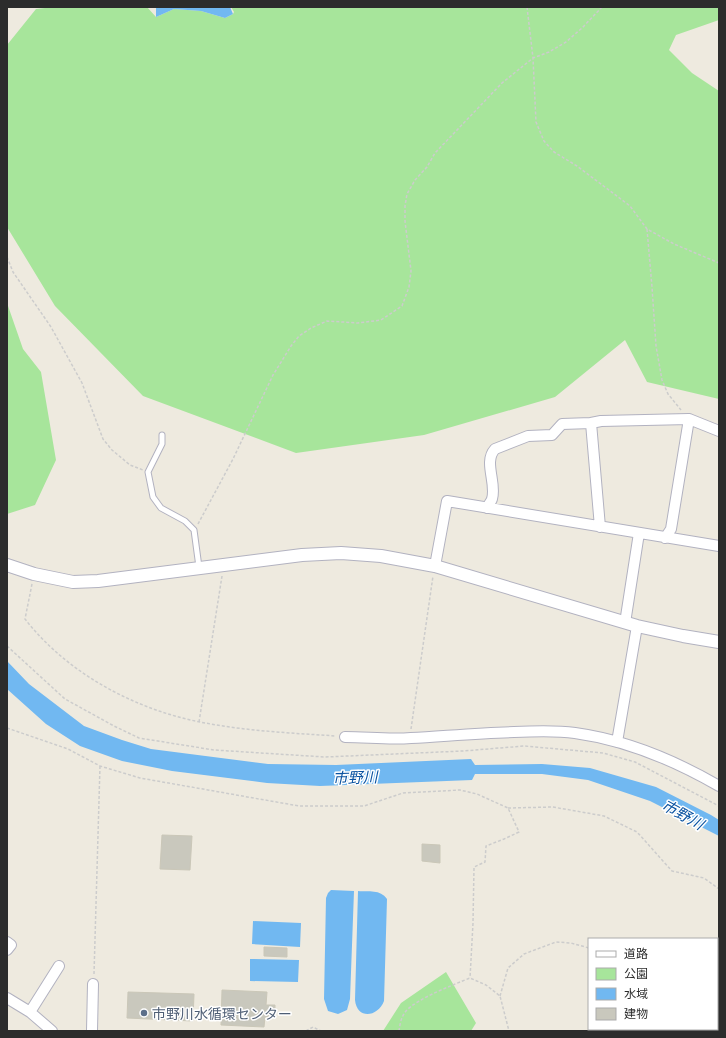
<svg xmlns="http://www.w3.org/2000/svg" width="726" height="1038" font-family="Commissioner,'Noto Sans JP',sans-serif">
  <rect width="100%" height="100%" fill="#eeeadf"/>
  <!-- green -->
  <path fill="#a7e59b" d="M54,7H147L156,17L174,9L201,11L225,18L233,14L234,12L231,7H719V20L676,35L669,50L692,73L719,91V399L647,382L625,340L555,397L424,435L296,453L143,396L55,306L7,227V45L36,9Z
    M7,303L23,349L41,372L56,460L35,505L7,514Z
    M446,972L476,1023L471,1031H383L401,1003Z"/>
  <!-- water -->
  <path fill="#71b8f1" d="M156,7H230L233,14L225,18L201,11L174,9L156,17Z
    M7,661L29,684L84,726L122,740L151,749L268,764L336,765L471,759L475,765L542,764L590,768L656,787L711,815L719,820V836L650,801L588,780L542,774H475L472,780L320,786L267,783L172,771L122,761L80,746L46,724L7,689Z
    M331,890L354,891L350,999L347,1010L338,1014L328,1011L324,999L326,898L328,893Z
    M358,891C369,892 380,889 387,899L384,1001C378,1017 357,1020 355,1000Z
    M253,921L301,923L300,947L252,944Z
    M250,959L299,960L298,982L250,981Z"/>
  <!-- building -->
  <path fill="#c9c8bd" stroke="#cac7b8" d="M162,835L192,836L190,870L160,869Z
    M422,844L440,845V863L422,861Z
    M264,947L287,948V957L264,956Z
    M222,990L267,992L266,1005H275V1017H265L264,1027L221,1025Z
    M128,992L194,994L193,1021L127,1018Z"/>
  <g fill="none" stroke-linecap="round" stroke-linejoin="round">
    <!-- service casing -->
    <g stroke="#b2b2c0" stroke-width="7">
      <path id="service" d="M162,435V444L148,472L153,497L161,508L185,521L194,530L199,567"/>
    </g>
    <!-- minor casing -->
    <g stroke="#b2b2c0" stroke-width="12">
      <path id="minor" d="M487,508C488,505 491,502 492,499C497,483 483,462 495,449L528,436L552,435L562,424L591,423
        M600,527L591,423L601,421L689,419L719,431
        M665,538L671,529L689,419
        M435,566L447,501L719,546
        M625,623L639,533
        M345,737C367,737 389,740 411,738C446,736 480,733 514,732C534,731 555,730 575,733C626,740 674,760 719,786
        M617,742L637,626
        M7,942L11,945L7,950
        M7,998L30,1012L52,1031
        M30,1012L59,966
        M92,1031L93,984"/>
    </g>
    <!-- tertiary casing -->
    <g stroke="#b2b2c0" stroke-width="14">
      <path id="tertiary" d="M7,565L34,574L73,582L98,581L302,555L341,553L381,556L435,566L637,626L683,636L719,642"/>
    </g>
    <!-- path -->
    <path stroke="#ccc" stroke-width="1.5" stroke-dasharray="3 2" stroke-linecap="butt" d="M527,7L533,58L536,122L544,141L554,152L577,166L630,206L647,229L674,244L719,263
      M647,229L652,287L656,346L662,380L668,394L681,410
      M7,257L13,272L51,327L82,383L103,439L112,450L130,465L143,470
      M198,524L233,459L273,375L291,346L299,336L311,328L327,321L358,323L381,320L402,306L409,287L411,271L405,221V206L407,194L415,180L427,167L435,153L502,83L533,58L549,52L566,42L582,28L602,7
      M32,584L25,619C67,673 134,709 200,722C245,731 291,733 336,736
      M7,646L65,699L114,726L139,738L214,750L325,757L463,751L524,746L603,753L635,762L719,806
      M199,722L222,576
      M7,728L68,749L100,766L140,778L299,806H364L403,793L460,790L477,794L508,808L519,832L504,839L486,846L485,862L474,867L473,923L470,978
      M411,729L433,576
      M508,808L553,807L604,816L637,832L672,871L704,878L719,889
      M94,974L100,766
      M500,996L508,968L524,954L556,942L571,943L589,948
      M717,999H719
      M306,1031L313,1027L321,1031
      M399,1031C400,1024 401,1017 406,1011C418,998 453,985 470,978L486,985L500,996L509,1031"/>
    <!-- service -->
    <use href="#service" stroke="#fff" stroke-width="5"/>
    <!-- minor -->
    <use href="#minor" stroke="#fff" stroke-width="10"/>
    <!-- tertiary -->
    <use href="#tertiary" stroke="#fff" stroke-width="12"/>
  </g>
  <!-- markers -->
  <circle fill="#5c6f8a" stroke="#fff" stroke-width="1.5" cx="144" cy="1013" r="4"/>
  <g text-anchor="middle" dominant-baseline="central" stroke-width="3" stroke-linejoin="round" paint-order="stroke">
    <!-- service labels -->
    <g font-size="14" fill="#4e5e75" stroke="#fff" text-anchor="start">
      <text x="152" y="1013">市野川水循環センター</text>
    </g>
    <!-- water labels -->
    <g font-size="15" font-style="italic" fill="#0b53a1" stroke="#fff">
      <text transform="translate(355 777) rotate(-2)">市野川</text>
      <text transform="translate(683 814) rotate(29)">市野川</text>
    </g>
  </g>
  <!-- border -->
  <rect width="726" height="1038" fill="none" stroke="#2c2c2c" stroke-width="16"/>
  <!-- legend -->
  <rect x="588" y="938" width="130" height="92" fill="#ffffff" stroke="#ababab"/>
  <rect x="596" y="951" width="20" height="6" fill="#ffffff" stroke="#ababab"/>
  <text x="624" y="958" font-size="12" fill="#2c2c2c">道路</text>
  <rect x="596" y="968" width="20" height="12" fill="#a7e59b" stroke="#ababab"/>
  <text x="624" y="978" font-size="12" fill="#2c2c2c">公園</text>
  <rect x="596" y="988" width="20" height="12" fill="#71b8f1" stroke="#ababab"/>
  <text x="624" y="998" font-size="12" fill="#2c2c2c">水域</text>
  <rect x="596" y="1008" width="20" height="12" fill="#c9c8bd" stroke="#ababab"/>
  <text x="624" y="1018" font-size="12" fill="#2c2c2c">建物</text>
</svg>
